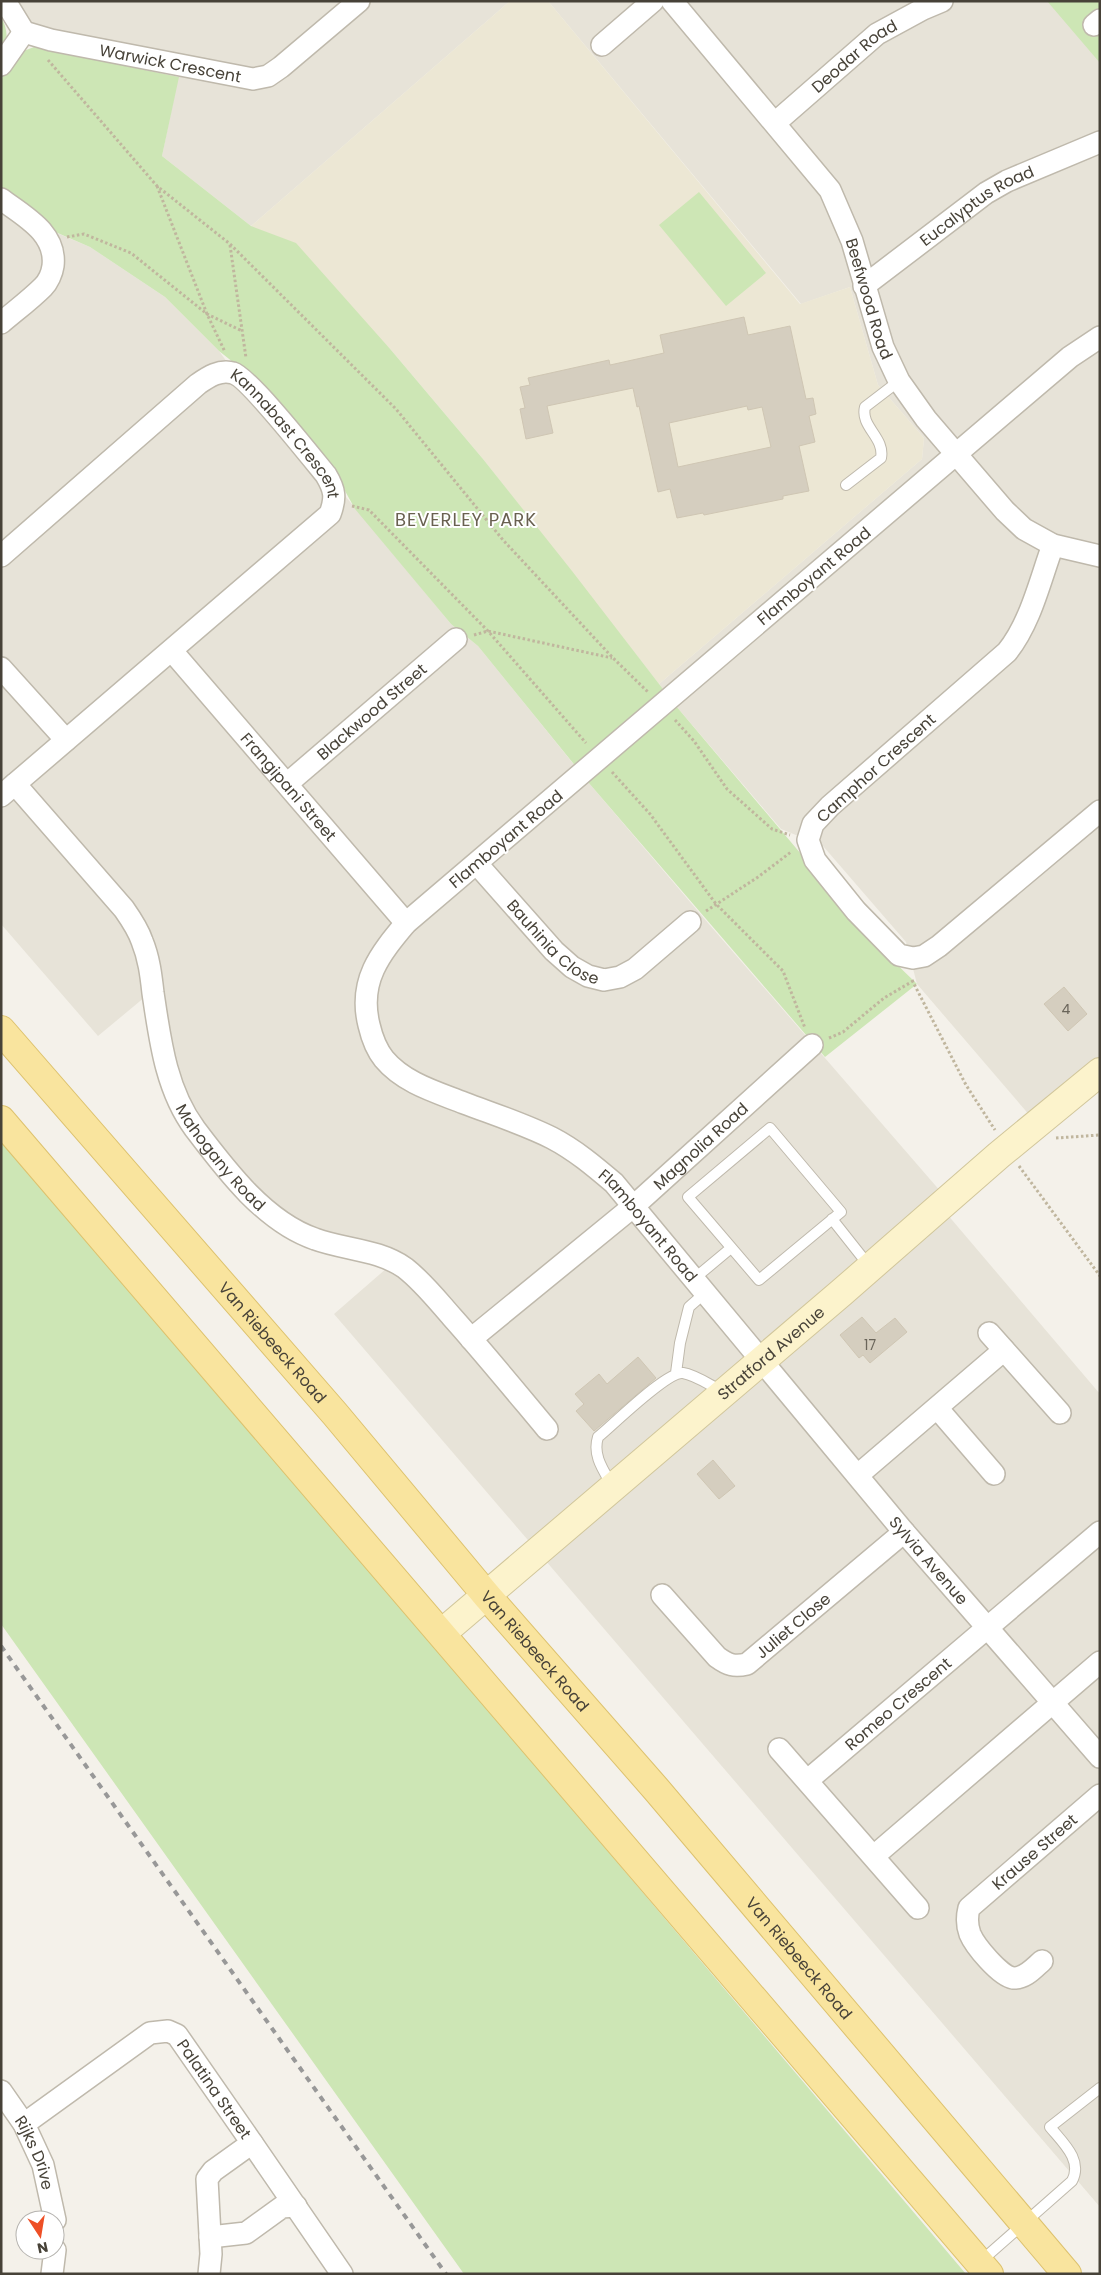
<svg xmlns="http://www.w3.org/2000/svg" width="1101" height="2275" font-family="Poppins,sans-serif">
  <rect width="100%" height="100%" fill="#f4f1ea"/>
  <!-- residential -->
  <path fill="#e7e3d8" d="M3,1H510L251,226L162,156L180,68L51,41Z
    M548,1H1100V1070L1037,1124L917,984L906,942L823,846L781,829L676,706L659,684L922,459L924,438L878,385L850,287L801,304Z
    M1,198L38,225L90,247L165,297L219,351L235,373L327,474L451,624L478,646L588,782L708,923L948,1200L941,1207L1100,1394V2207L334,1314L395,1261L292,1228L193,1128L151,992L98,1036L1,924Z"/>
  <!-- education -->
  <path fill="#ece7d4" d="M510,1H548L800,304L850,287L878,385L924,438L922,459L659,684L483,459L391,350L251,226Z"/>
  <!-- green -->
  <path fill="#cde6b5" d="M1047,1H1100V63Z
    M1,17C8,29 9,43 1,54Z
    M34,47L179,77L162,156L251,226L296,243L391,350L483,459L572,571L666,693L577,768L478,646L451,624L355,509L334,471L253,378L219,351L165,297L90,247L53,231L1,190V79L21,52Z
    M699,192L766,273L726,306L659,225Z
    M676,706L882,950L917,984L825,1057L588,782Z
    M1,1135L966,2274H464L1,1624Z"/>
  <!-- building -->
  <path fill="#d5cebf" stroke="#cfc6b3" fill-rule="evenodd" d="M744,317L748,335L790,326L806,399L813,398L816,414L809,416L815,442L799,446L809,491L783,496V499L704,515L703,513L677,518L670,489L658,492L639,406L637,407L633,388L547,406L553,433L526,439L520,409L525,408L520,387L530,385L528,378L609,360L610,365L664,353L660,335ZM747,406L748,410L762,407L771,447L678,467L669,423Z
    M1064,987L1087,1014L1068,1031L1044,1004Z
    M862,1317L876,1333L895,1318L907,1332L870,1363L863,1355L859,1358L840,1335Z
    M638,1357L656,1378L594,1431L576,1411L584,1404L575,1394L599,1374L607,1384Z
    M713,1460L735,1486L719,1499L697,1474Z"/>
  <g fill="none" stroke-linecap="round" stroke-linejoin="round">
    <!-- lane casing -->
    <g stroke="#bfb9ac" stroke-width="12">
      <path id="lane" d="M846,485L881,458C885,437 860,427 865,407L899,381
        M770,1128L841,1212L759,1280L688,1197Z
        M832,1219L870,1267
        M695,1278L731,1248
        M676,1373L680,1343L689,1307L706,1292
        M613,1487C604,1471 592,1456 598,1437C613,1425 667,1371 683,1373C696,1375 711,1386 722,1391
        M980,2262L1072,2181C1083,2160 1063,2143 1050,2127L1100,2088"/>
    </g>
    <!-- street casing -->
    <g stroke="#bfb9ac" stroke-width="24">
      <g id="street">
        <path id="s1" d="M5,1L24,32L51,40L253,79L268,76L281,67L359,1"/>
        <path id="s2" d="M672,1L830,190L852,241L883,347L899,381L926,419L1005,511L1024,529L1053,545L1100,556"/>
        <path d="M1094,25L1100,20"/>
        <path d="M602,45L653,1"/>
        <path d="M1,65L24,32"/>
        <path id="s3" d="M775,123L877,34L923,9L942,1"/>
        <path d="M1,199C24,216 57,233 53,266C52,273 48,282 43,287C30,300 15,311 1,323"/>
        <path id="s4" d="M864,286L986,193L1007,181L1100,142"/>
        <path id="s5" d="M1100,337L1070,357L406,923C380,954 358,981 369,1025C372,1038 376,1049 384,1059C404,1083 436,1092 464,1103C493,1114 524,1124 552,1138C575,1150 594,1166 614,1183L904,1532L1100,1757"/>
        <path d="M1053,545C1040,580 1031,622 1007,652L830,806L813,824L808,840L815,860L856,911L899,955L913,958L924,956L939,946L1100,811"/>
        <path id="s6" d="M1,556L198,384C208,377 220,369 233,373C248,377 312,458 326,475C335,490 336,498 330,514L1,796"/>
        <path id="s7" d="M172,651L406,923"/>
        <path d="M1,668L66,740"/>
        <path id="s8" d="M288,783L456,639"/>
        <path id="s9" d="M15,784L124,909C131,919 138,929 142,941C149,958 151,975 153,993C160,1040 166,1090 195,1129C226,1170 265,1222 315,1239C345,1250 378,1249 405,1268C423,1282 437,1300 452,1317C485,1354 516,1392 547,1429"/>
        <path id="s10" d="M477,864L554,951L572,967L588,976L604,980L620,977L635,969L690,922"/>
        <path d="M989,1333L1060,1413"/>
        <path id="s11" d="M471,1339L635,1205L812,1045"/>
        <path d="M938,1409L994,1474"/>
        <path d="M858,1475L1004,1350"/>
        <path id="s12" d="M662,1595L717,1657C728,1665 734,1667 747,1664L904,1532"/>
        <path d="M779,1749L918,1908"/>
        <path id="s13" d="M808,1780L1100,1532"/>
        <path d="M874,1856L1100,1662"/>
        <path id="s14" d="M1042,1961C1034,1968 1025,1979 1013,1978C1000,1976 975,1946 970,1934C967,1926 967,1916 969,1908L1100,1795"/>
        <path id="s15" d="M1,2091L24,2124L43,2165L55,2220"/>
        <path id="s16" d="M24,2124L150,2033L168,2031L177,2035L252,2143L213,2171L207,2179L211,2254L209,2274"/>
        <path d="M252,2143L342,2274"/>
        <path d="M210,2237L246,2233L282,2207L296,2206"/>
        <path d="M52,2274L55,2250"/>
      </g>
    </g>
    <!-- secondary casing -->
    <g stroke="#d1c69b" stroke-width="30">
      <g id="secondary">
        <path id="s17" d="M442,1633L841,1293L999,1155L1100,1072"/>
      </g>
    </g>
    <!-- primary casing -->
    <g stroke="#ddc26e" stroke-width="30">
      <g id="primary">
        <path id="s18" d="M1,1030L335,1414L487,1596L656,1789L1067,2274"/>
        <path d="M1,1120L989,2274"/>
      </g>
    </g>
    <!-- path -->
    <path stroke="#c0b69e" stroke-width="3" stroke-dasharray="2.5 2.5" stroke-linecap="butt" d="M48,60L157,186L230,244L396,409L503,540L613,658L648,692
      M157,186L207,314L225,352
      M67,237L84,234L131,253L207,314L242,331
      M230,245L246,358
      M352,506L369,510L488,631L586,743
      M474,635L488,631L612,658
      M675,720L694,741L727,789L772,829L790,835
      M612,772L650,814L716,904L783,971L805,1028
      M706,911L758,877L791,852
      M912,980L966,1085L995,1130
      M829,1038L843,1032L884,998L913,981
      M1056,1138L1100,1135
      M1019,1166L1100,1276"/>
    <!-- lane -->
    <use href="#lane" stroke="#fff" stroke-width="10"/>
    <!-- street -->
    <use href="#street" stroke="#fff" stroke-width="21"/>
    <!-- secondary -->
    <use href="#secondary" stroke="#fcf3cc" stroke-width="28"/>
    <!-- primary -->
    <use href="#primary" stroke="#f9e49e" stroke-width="28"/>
    <!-- rail -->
    <path stroke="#989898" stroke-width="4" stroke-dasharray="6 6" stroke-linecap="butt" d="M1,1646L446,2274"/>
  </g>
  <g text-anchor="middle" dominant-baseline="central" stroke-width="4" stroke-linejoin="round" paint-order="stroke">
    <!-- number labels -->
    <g font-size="14" fill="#6a655a">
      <text x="1066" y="1009">4</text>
      <text x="870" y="1345">17</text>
    </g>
    <!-- street labels -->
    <g font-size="16" fill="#474238" stroke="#fff">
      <text stroke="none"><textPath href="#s3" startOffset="104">Deodar Road</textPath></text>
      <text stroke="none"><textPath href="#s1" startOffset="186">Warwick Crescent</textPath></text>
      <text stroke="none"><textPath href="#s4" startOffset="139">Eucalyptus Road</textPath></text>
      <text stroke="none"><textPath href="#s2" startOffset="362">Beefwood Road</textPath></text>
      <text stroke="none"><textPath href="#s6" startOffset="381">Kannabast Crescent</textPath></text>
      <text transform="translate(814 576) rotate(-40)">Flamboyant Road</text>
      <text stroke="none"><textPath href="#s8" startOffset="110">Blackwood Street</textPath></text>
      <text transform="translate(876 768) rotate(-42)">Camphor Crescent</text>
      <text stroke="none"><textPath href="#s7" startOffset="179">Frangipani Street</textPath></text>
      <text transform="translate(506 839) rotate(-40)">Flamboyant Road</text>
      <text stroke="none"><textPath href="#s10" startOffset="110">Bauhinia Close</textPath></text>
      <text stroke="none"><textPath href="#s11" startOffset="300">Magnolia Road</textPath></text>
      <text stroke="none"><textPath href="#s9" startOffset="438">Mahogany Road</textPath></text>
      <text stroke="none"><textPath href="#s5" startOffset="1378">Flamboyant Road</textPath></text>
      <text stroke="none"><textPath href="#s18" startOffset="414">Van Riebeeck Road</textPath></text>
      <text stroke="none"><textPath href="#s17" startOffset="432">Stratford Avenue</textPath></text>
      <text stroke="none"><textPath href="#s5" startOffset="1815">Sylvia Avenue</textPath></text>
      <text stroke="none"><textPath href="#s12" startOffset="175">Juliet Close</textPath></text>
      <text stroke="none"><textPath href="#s18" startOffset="819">Van Riebeeck Road</textPath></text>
      <text stroke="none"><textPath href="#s13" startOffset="118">Romeo Crescent</textPath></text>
      <text stroke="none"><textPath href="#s14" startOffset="210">Krause Street</textPath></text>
      <text stroke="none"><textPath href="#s18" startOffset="1224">Van Riebeeck Road</textPath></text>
      <text stroke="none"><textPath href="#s16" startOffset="249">Palatina Street</textPath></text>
      <text stroke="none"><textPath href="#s15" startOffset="71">Rijks Drive</textPath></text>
    </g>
    <!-- neighbourhood labels -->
    <g font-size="18" letter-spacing="1" fill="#696150" stroke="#fff">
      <text x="466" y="519">BEVERLEY PARK</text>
    </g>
  </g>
  <!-- border -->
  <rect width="1101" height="2275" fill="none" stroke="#474238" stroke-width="5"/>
  <!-- north arrow -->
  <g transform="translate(40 2235) rotate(168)"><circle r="24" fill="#ffffff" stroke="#b5b3af"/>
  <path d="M0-4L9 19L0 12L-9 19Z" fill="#ee4f26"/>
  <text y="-8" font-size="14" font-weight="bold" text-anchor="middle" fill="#474238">N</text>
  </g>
</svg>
